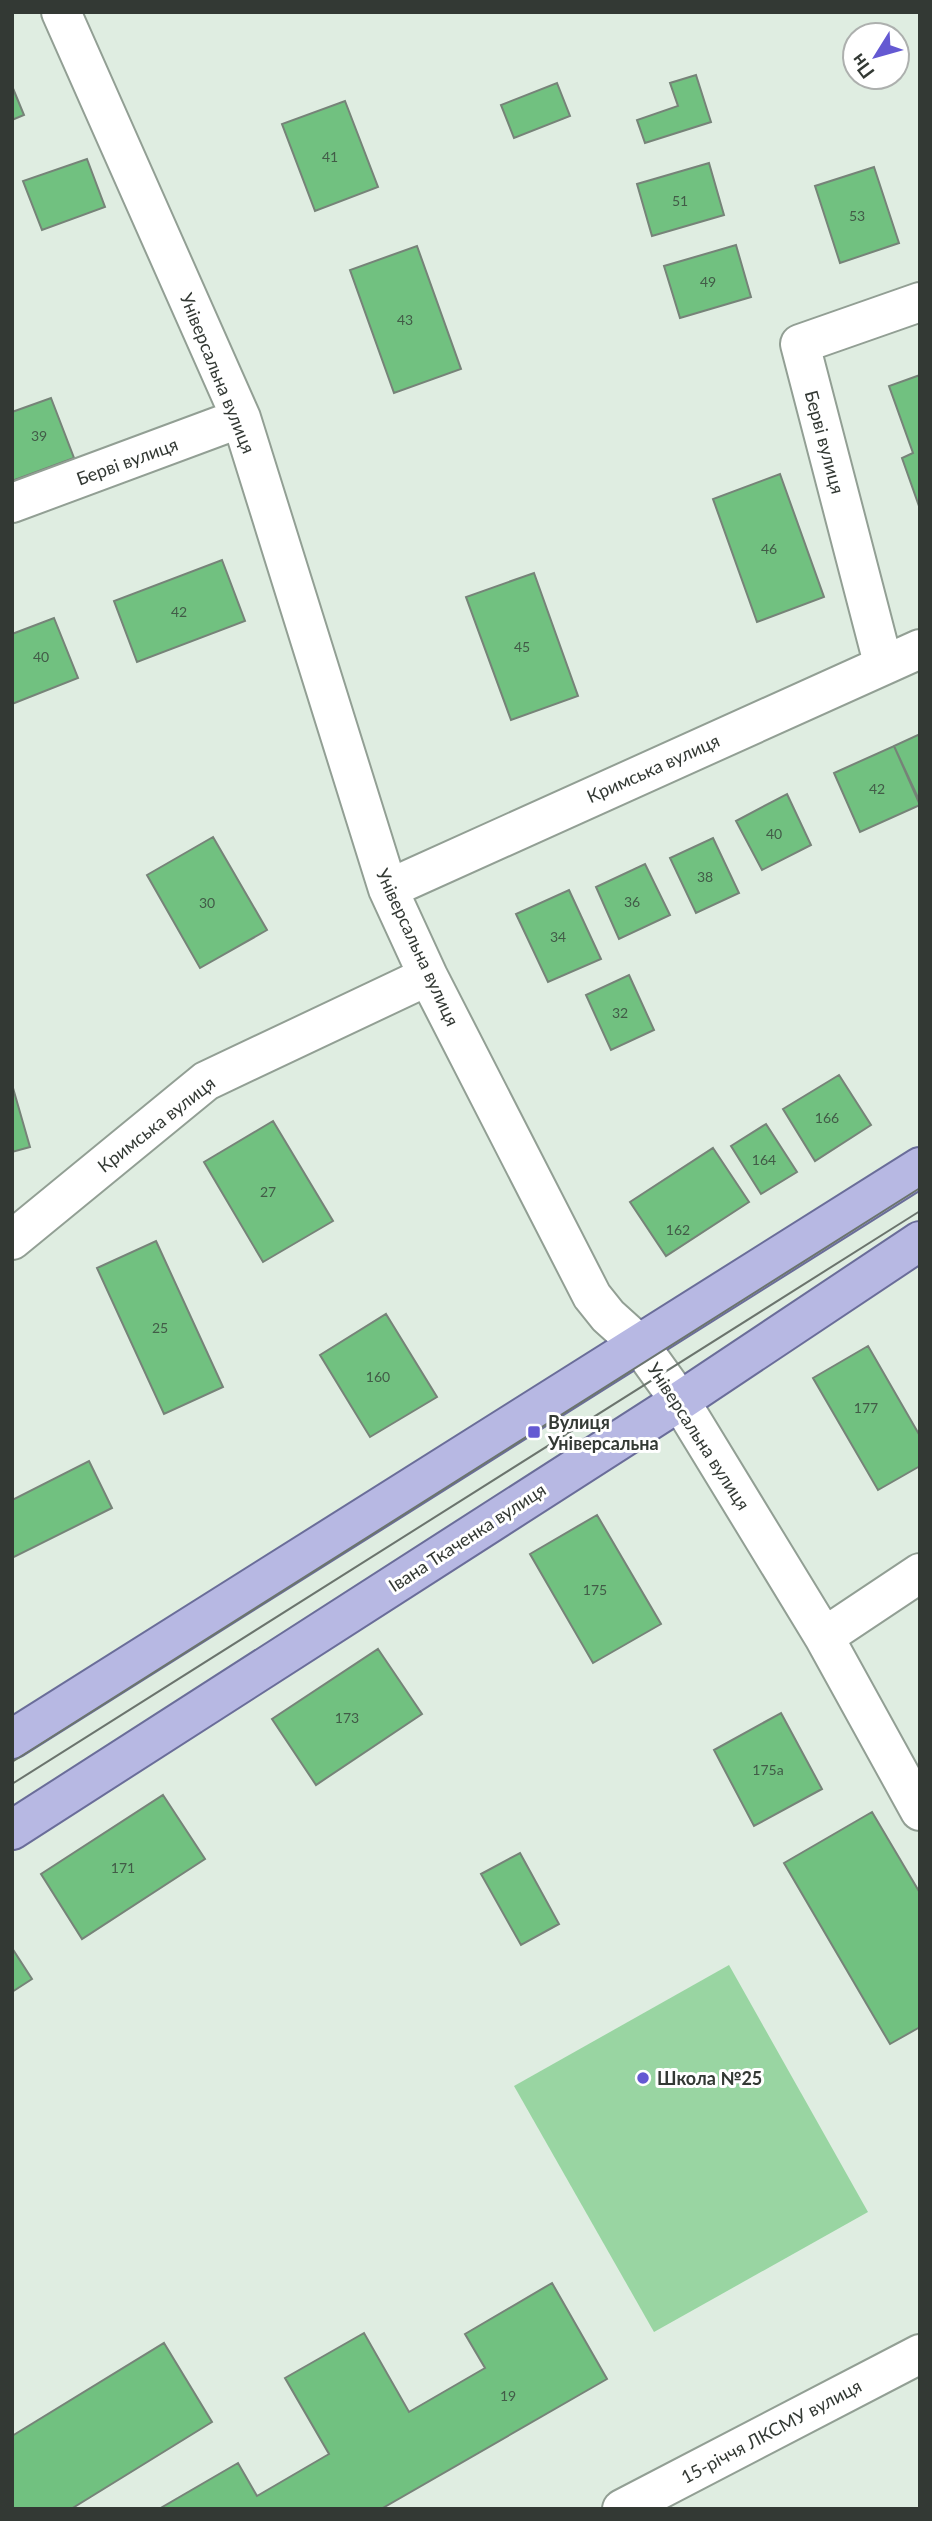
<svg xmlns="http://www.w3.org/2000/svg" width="932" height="2521" font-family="Lato,sans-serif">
  <rect width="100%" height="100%" fill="#dfede1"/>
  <!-- green -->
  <path fill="#99d5a2" d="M729,1965L868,2212L654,2332L514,2086Z"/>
  <!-- building -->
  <path fill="#71c180" stroke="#768378" stroke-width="2" d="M696,75L711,122L645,143L637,120L678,106L670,83Z
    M557,83L570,116L514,138L501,105Z
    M12,86L24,115L12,120Z
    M345,101L378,187L315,211L282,124Z
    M87,159L105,207L42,230L23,181Z
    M709,163L724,215L652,236L637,184Z
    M874,167L899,243L840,263L815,186Z
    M736,245L751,297L680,318L664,266Z
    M417,246L461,369L394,393L350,270Z
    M920,375V509L902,458L913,453L889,386Z
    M51,398L74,458L12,481V412Z
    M780,474L824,597L757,622L713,499Z
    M222,560L245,621L137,662L114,601Z
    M534,573L578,696L511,720L466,597Z
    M54,618L78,678L12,704V634Z
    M920,734V802L894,746Z
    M894,746L920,805L860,832L834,773Z
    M787,794L811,845L762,870L736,821Z
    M213,837L267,930L200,968L147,875Z
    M713,838L739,893L696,913L670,858Z
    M645,864L670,915L619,939L596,887Z
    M569,890L601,959L548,982L516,914Z
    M629,975L654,1030L611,1050L586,995Z
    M839,1075L871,1125L815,1161L783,1109Z
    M13,1088L30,1147L12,1152V1088Z
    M273,1121L333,1221L263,1262L204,1162Z
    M766,1124L797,1172L761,1194L731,1146Z
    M713,1148L749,1202L666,1256L630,1202Z
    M156,1241L223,1387L164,1414L97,1268Z
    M386,1314L437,1397L370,1437L320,1355Z
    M868,1346L920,1436V1466L878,1490L813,1378Z
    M89,1461L112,1508L12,1558V1500Z
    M597,1515L661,1624L593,1663L530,1554Z
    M378,1649L422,1714L316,1785L272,1719Z
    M781,1713L822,1789L754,1826L714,1750Z
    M163,1795L205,1859L82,1939L41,1874Z
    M872,1812L920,1893V2027L890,2044L784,1863Z
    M520,1853L559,1924L521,1945L481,1874Z
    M12,1948L32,1979L12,1992Z
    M552,2283L607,2379L381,2509H159L238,2463L257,2496L329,2454L285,2378L364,2333L409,2412L485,2368L465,2334Z
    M164,2343L212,2422L71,2509H12V2436Z"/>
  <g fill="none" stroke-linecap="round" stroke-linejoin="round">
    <!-- minor casing -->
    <g stroke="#929f94" stroke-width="42">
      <path id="minor" d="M61,12L241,418L388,889L428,976L592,1296L608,1316L639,1344L680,1401L824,1637L920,1811
        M12,503L241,418
        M883,663L800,344L920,302
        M388,889L920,649
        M12,1240L206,1081L428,976
        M824,1637L920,1573
        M622,2509L920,2354"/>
    </g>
    <!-- major casing -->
    <g stroke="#6a6d99" stroke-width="42">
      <path id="major" d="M12,1739L920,1167
        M12,1830L680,1401L920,1241"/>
    </g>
    <!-- minor -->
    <use href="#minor" stroke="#fff" stroke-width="38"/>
    <!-- major -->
    <use href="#major" stroke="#b7b8e3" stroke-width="38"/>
    <!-- tram -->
    <path stroke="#6b746d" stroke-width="2" d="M12,1762L920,1188
      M12,1784L920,1211"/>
  </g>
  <!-- markers -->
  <g fill="#6459d2" stroke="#fff" stroke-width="2.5">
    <rect x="527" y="1425" width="14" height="14" rx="3.5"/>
    <circle cx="643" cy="2078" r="7"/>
  </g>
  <g text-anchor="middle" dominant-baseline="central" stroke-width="6" stroke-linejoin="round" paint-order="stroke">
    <!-- number labels -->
    <g font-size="14" fill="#425b47">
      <text x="330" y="156">41</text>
      <text x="680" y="200">51</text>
      <text x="857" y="215">53</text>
      <text x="708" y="281">49</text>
      <text x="405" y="319">43</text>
      <text x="39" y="435">39</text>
      <text x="769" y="548">46</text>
      <text x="179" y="611">42</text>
      <text x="522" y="646">45</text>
      <text x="41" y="656">40</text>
      <text x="877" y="788">42</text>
      <text x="774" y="833">40</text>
      <text x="705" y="876">38</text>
      <text x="632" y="901">36</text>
      <text x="207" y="902">30</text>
      <text x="558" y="936">34</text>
      <text x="620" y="1012">32</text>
      <text x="827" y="1117">166</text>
      <text x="764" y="1159">164</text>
      <text x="268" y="1191">27</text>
      <text x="678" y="1229">162</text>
      <text x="160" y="1327">25</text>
      <text x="378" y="1376">160</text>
      <text x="866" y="1407">177</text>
      <text x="595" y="1589">175</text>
      <text x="347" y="1717">173</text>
      <text x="768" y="1769">175а</text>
      <text x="123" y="1867">171</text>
      <text x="508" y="2395">19</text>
    </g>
    <!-- street labels -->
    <g font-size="18" fill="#333934" stroke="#fff">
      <text transform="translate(218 373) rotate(68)">Універсальна вулиця</text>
      <text transform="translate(825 442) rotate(75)">Берві вулиця</text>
      <text transform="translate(127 461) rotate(-20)">Берві вулиця</text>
      <text transform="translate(653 768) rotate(-24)">Кримська вулиця</text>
      <text transform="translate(418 947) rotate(65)">Універсальна вулиця</text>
      <text transform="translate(156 1124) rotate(-38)">Кримська вулиця</text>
      <text transform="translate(699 1436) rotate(57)">Універсальна вулиця</text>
      <text transform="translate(467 1537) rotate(-33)">Івана Ткаченка вулиця</text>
      <text transform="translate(771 2431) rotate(-28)">15-річчя ЛКСМУ вулиця</text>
    </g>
    <!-- poi labels -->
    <g font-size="18" font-weight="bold" fill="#333934" stroke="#fff" text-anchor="start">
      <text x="548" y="1422">Вулиця<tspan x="548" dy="21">Універсальна</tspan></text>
      <text x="657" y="2078">Школа №25</text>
    </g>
  </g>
  <!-- border -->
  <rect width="932" height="2521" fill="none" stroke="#333934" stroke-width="28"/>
  <!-- north arrow -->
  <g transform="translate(876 56) rotate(233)"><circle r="33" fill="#ffffff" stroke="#adb0ae" stroke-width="2"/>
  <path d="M0-5L12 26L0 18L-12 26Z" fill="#6459d2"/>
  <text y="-10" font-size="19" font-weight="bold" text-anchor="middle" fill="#333934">Пн</text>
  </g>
</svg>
